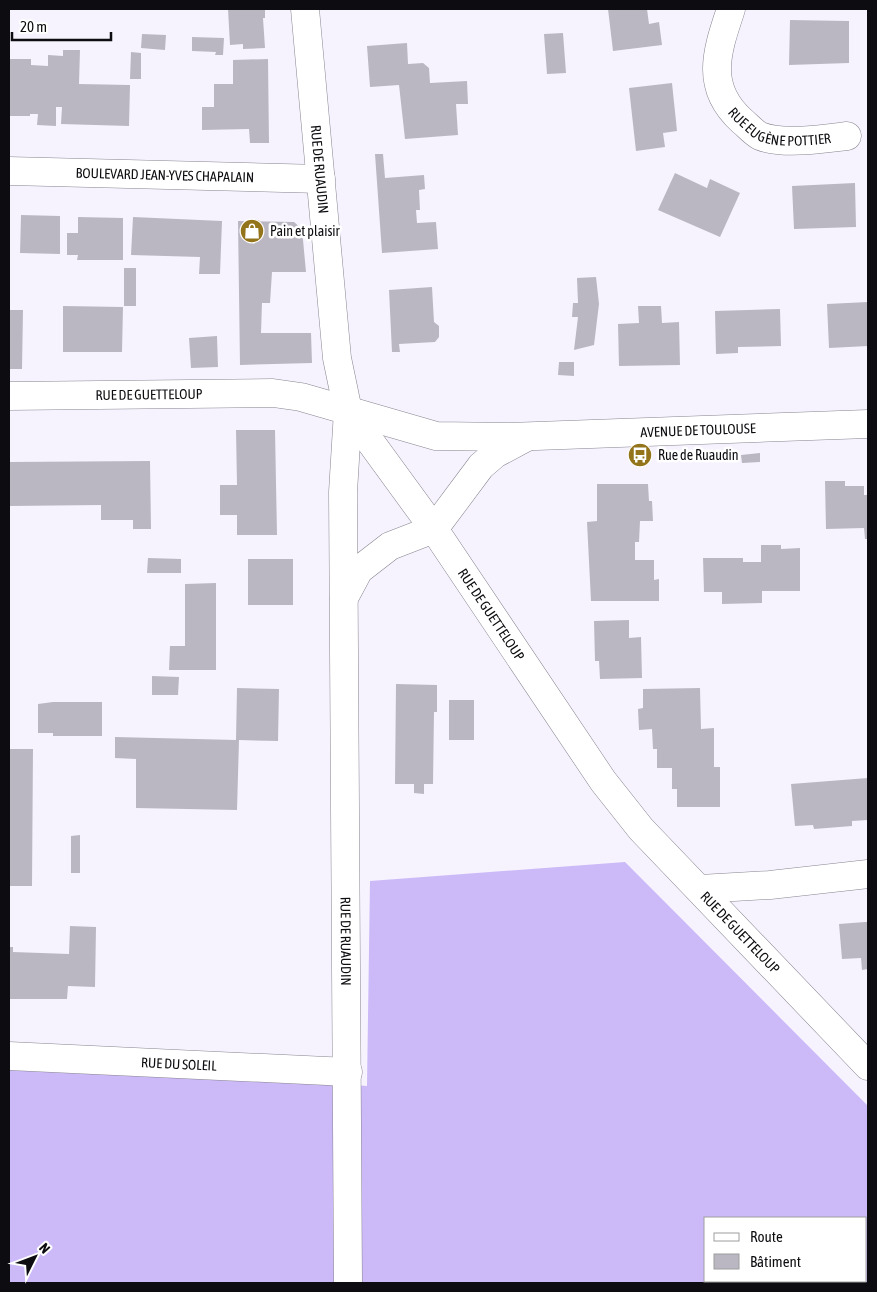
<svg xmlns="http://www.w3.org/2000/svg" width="877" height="1292" font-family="'Asap Condensed',sans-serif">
  <rect width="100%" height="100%" fill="#f6f3fe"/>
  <!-- forest -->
  <path fill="#ccb9f8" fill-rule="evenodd" d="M625,862L868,1106V1283H9V1058L367,1086L370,881ZM706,1218H866V1281H706Z"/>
  <!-- building -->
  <path fill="#bab7c3" d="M228,9H265V18H263L265,48L243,49V44L230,45Z
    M608,9H647L649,24L659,22L662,45L613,51Z
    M790,20L849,21V63L789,65Z
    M563,33L566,73L547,74L544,34Z
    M142,34L166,35L165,50L141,48Z
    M192,37L224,38L223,55H215L216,52L192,51Z
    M407,43L408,64L423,63L429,68L430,83L467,81L468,104H456L458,135L405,139L399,85L370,87L367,46Z
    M63,50H80L79,84L130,85L129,126L61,124L62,107H56V126L37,125L38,114H30V116H9V59H31V65L48,66V55L63,56Z
    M131,52L141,53V79H130Z
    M268,59L269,143H250L249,129L202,130V107H214V84H233V60Z
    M672,83L677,131L663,133L665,147L636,151L629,88Z
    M375,154H383L385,178L424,175L425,189L419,190L420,210H416L417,223L436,222L438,249L382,253Z
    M675,173L707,188L710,179L740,193L720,237L658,210Z
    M855,183L856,227L794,229L792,186Z
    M21,215L60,216V254L20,253Z
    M78,217L123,218V260H77L78,255H67V233H78Z
    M133,217L222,221L220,274H199L200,257L131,255Z
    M238,221L294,222L302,229L306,272H272L270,303H262L261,333H311L312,363L240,365Z
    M124,268H136V306H124Z
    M596,277L599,304L594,345L574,350L578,317H572L573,303H578L577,278Z
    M432,287L434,322L439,326V337L435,342L399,344L400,352H392L389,290Z
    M868,302V346L829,348L827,304Z
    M63,306L123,307L122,352H63Z
    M638,306H661L662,323L679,322L680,365L619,366L618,324L639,323Z
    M780,309L781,346L738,347V353L716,354L715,311Z
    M9,310H23L22,369H9Z
    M217,336L218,367L191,368L189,338Z
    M559,362H574V376L558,375Z
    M236,430H275L277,535H237V515H220V485H237Z
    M760,453V462L742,463L741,455Z
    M150,461L151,529H133V520H101V505L9,506V462Z
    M825,481H845V486H864V495H868V539H865L864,528L826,529Z
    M597,484H648L649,501H652L653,521H640L639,542H635V560H654V580L659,579V601H591L587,522L597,521Z
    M761,545H781V549L800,548V591H762V603L722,604V592H704L703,558H743V562H761Z
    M148,558L181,559V573H147Z
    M248,559H293V605H248Z
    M216,583V670H169L170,646H185V584Z
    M629,620V638L641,637L642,678L600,679L599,661H595L594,621Z
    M152,676L179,677L178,695H152Z
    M396,684L437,685V712H434L433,784H424V794L414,793V784H395Z
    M237,688L279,689L278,741L239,740L237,810L136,808V759L115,758V737L236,740Z
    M700,688L701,729L714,728V767H720V807H677V789H672V768H657V749H653L652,729L639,730L638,709L643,708V689Z
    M449,700H474V740H449Z
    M53,702H102V736H53V733H38V704Z
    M9,749H33L32,886H9Z
    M868,778V820L852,821V826L814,829L813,825L795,826L791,784Z
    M80,835V873H71V836Z
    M865,922H868V969L862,970L861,958L842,959L839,924Z
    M70,926L96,927L95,987L68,986L67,999H9V947H13V952L69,954Z"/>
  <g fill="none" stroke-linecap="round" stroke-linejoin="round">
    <!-- minor casing -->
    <g stroke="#888590" stroke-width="29">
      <g id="minor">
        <path id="s1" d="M305,9L337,358L348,411L343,492L348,1283"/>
        <path id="s2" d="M731,9C717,51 704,87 742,121C747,125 754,133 760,136C782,145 823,139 847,136"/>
        <path id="s3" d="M9,171L321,179"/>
        <path id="s4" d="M9,396L273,393L301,397L436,436L509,437L868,424"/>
        <path id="s5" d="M348,411L434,529L603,781L641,829L868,1066"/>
        <path d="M434,529L481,466L495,454L525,438"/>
        <path d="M344,598L359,570L390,546L434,529"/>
        <path d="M700,889L770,885L868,874"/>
        <path id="s6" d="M9,1056L348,1072"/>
      </g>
    </g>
    <!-- minor -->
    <use href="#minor" stroke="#fff" stroke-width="28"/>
  </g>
  <!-- icons -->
  <defs>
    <g id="shop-disc" transform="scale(1.25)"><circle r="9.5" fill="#93741b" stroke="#fff"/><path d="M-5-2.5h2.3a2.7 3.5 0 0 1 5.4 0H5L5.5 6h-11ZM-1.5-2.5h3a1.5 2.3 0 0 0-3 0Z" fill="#fff"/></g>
    <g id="bus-disc" transform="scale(1.25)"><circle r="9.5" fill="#93741b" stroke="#fff"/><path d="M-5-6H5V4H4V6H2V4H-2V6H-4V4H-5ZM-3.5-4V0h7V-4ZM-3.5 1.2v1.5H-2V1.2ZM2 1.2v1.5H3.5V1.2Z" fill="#fff"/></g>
  </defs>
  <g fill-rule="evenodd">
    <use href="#shop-disc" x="252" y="231"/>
    <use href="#bus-disc" x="640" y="455"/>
  </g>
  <g text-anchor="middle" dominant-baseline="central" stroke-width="5" stroke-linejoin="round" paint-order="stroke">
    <!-- street labels -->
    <g font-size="14" fill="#0d0c10" stroke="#fff">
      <text stroke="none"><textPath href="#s2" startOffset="161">RUE EUGÈNE POTTIER</textPath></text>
      <text stroke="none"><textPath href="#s1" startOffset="161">RUE DE RUAUDIN</textPath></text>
      <text stroke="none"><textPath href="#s3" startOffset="156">BOULEVARD JEAN-YVES CHAPALAIN</textPath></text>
      <text stroke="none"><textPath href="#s4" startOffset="140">RUE DE GUETTELOUP</textPath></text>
      <text stroke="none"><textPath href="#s4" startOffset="695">AVENUE DE TOULOUSE</textPath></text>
      <text stroke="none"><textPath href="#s5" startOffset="249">RUE DE GUETTELOUP</textPath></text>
      <text stroke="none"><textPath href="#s5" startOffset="654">RUE DE GUETTELOUP</textPath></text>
      <text stroke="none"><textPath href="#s1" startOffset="935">RUE DE RUAUDIN</textPath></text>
      <text stroke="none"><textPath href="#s6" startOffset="170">RUE DU SOLEIL</textPath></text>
    </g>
    <!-- poi labels -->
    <g font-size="14" fill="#0d0c10" stroke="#fff" text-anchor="start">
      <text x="270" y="231">Pain et plaisir</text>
      <text x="658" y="455">Rue de Ruaudin</text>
    </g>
  </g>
  <!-- border -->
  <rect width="877" height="1292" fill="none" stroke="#0d0c10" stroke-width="20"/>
  <!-- legend -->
  <rect x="704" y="1217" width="162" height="65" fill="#ffffff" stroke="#9e9e9f"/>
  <rect x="714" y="1233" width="25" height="8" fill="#ffffff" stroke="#9e9e9f"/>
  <text x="750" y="1242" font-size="15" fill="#0d0c10">Route</text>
  <rect x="714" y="1254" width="25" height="15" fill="#bab7c3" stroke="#9e9e9f"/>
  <text x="750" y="1267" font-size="15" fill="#0d0c10">Bâtiment</text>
  <!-- north arrow -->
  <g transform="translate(35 1257) rotate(48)" stroke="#ffffff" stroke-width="4" paint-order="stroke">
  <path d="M0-4L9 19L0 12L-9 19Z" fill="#0d0c10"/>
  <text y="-8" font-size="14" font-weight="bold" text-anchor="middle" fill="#0d0c10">N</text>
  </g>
  <!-- scale -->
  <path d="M12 32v8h99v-8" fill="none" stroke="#0d0c10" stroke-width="2.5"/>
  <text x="20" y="32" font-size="15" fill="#0d0c10" stroke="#ffffff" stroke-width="4" paint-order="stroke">20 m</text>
</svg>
